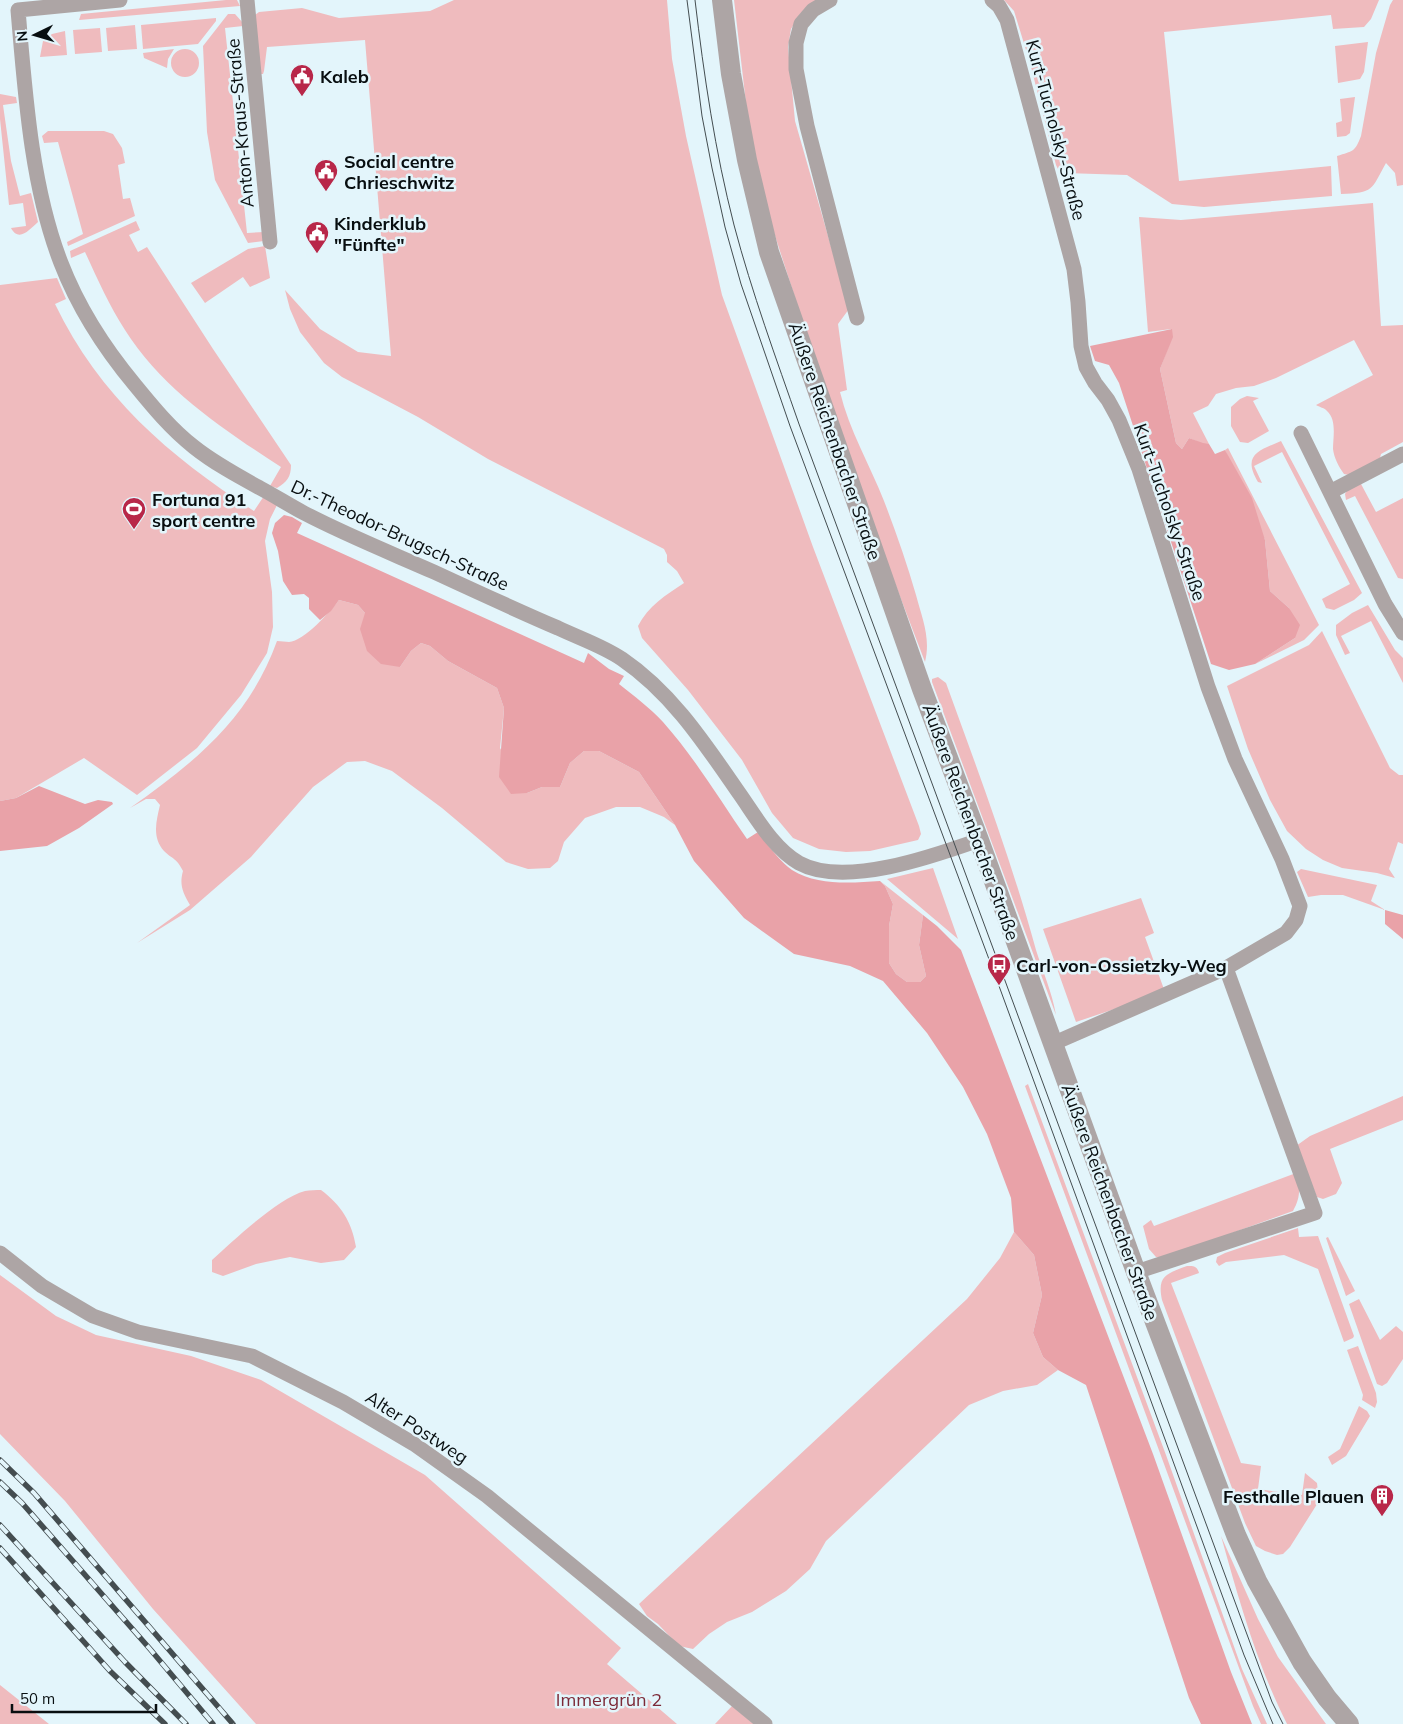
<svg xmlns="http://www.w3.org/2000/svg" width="1403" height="1724" font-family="Mulish,sans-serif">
  <rect width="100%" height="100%" fill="#e3f5fb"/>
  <!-- green -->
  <path fill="#efbbbe" d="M226,0H237L240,6L79,20L81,14Z
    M454,0H667L672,59L686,136L722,295L813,547L919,826L921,834L918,840L870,851L846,852L819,849L793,838L772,813L742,760L688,690L642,638L638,626C648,606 666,595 684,583L677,571L667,562V555L664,549L488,459L418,417L342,377L324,363L300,332L290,309L285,290L320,329L358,352L391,356L365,40L267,47L264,71L263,74H260L255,15L259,12L302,8L339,18L430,11Z
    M734,0H817L800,14L791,29L788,47L795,121L849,309L838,324L847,390L840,392C849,430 870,465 884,501C896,532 907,564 916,595C922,618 931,638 925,662L872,523L820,375L768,214L749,129Z
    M1004,0H1379L1371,19L1364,27L1333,29L1331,15L1164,32L1179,181L1331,166L1332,196L1204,207L1172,204L1127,175L1065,173L1059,171L1056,165L1030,63L1014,11Z
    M1393,0H1403V185L1397,186L1395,173L1386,163C1371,190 1374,193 1341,194L1337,156C1353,151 1355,152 1361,136L1376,53L1390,5Z
    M228,14H235L243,23V26L225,28L247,233L264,232V241L248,243L215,180L207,132L203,46Z
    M216,18V21L198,44L143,49L141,25Z
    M135,25L137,49L108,51L106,28Z
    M100,28L102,52L75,54L73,30Z
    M65,31L67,55L40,57L43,41L52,34Z
    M1368,42L1364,72L1360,79L1338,83L1335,46Z
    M174,49L168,59L167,68L144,58L143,53Z
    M171 63a14 14 0 1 1 28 0a14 14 0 1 1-28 0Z
    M0,94L16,97L17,103L3,105L11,161L20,196L31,193L38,222C30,229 19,243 11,228L26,226L23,203L9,205L0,119Z
    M1355,97L1350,133L1346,136L1337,137L1336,123L1342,121L1340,99Z
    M48,131H104L113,134L122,148L125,163L118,165L123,199L130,198L135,216L68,246L67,242L83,234L58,142L44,143L42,136Z
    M1373,203L1381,326L1403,325V442L1381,454L1379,462L1349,475L1344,474C1339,467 1334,458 1333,449C1333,437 1337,420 1327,411C1325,408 1319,407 1316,405L1373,375L1354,340L1276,378L1254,386L1236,388L1216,394L1208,406L1193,413L1209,444H1203L1189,438L1182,449L1176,443L1160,369L1172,337L1171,329L1148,332L1139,217L1181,220Z
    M136,221L140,230L129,235L138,252L147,247L213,349L291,465C291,477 287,482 277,488L270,486L281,467C224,430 162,389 125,330C109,305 97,278 85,252L71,258L70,251Z
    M265,246L270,278L250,287L243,277L205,303L191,283L248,249Z
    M57,278L66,299L55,304C100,397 169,456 254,511L264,496L278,503L270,519L265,541L272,592L273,627L267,653L241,695L197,748L137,795L84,758L16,798L0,801V285Z
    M1247,396L1259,398L1253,401L1269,431L1248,443L1240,442L1231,426V407L1240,399Z
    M1281,441L1362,593L1354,600L1334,610L1326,608L1322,599L1350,584L1282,452L1254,466L1262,483L1258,482C1242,455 1258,451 1281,441Z
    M1228,448L1319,625L1304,640L1255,664L1295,638L1289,608L1270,591L1265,540L1225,450Z
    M1361,484L1376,512L1403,498V579L1398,578L1355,496L1346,500L1345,494L1350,486Z
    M339,600L358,605L365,613L400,667L411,651L421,643L430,646L448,661L497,688L504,708L500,748L527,793L542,787H560L570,763L584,751H599L639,772L675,825L664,817L640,807H616L585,818L564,842L558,861L550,868L528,869L506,862L442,808L392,771L365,761L347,762L313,787L251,857L190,910L137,943L190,905C183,893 179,885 183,871C176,857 173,860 164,851C152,837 156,822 160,805L155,799H146L130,808C195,762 249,719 277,641C281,641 286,642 289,642C304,641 330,612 339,600Z
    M1368,605L1395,650L1403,658V683L1371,621L1341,636L1350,653L1345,655L1336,635V625L1352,613Z
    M1322,631L1390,768L1399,775H1403V844L1398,842L1389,869L1395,878L1377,873L1342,868L1323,860L1306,849L1287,831L1270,800L1248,749L1227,686L1309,645Z
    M938,677L946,683C978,771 1011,859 1036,950C1043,972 1052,992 1056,1015L932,682V679Z
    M933,868L958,939L887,879Z
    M1301,869L1377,885L1371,901L1385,910L1343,895H1321L1308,897L1297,872Z
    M880,881L923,915L919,945L926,976L920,982H907L896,974L889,963V926L893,904L885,886Z
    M1141,898L1154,933L1145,937L1165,992L1076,1022L1043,929Z
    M1028,1084L1166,1455L1242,1669L1267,1724H1261L1253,1706L1025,1086Z
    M1403,1096V1120L1330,1149L1342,1183L1336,1194L1323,1199L1317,1197L1296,1146L1310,1136Z
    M1296,1173C1300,1188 1301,1197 1293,1211L1166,1257H1156L1149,1249L1143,1226L1151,1220L1154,1226Z
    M321,1190C341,1205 352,1222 356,1247L344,1260L321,1263L290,1257L256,1264L223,1276L212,1272V1260C233,1241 278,1198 305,1191C310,1190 316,1190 321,1190Z
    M1298,1228L1299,1237L1318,1236L1354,1336L1353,1338L1344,1342L1318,1269L1284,1255L1226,1262L1219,1266L1216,1262L1217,1257L1225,1253Z
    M1014,1232L1034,1255L1042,1295L1033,1333L1043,1357L1058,1370L1037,1385L1003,1391L969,1405L826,1541L810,1569L786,1591L752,1612L727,1622L709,1634L693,1649L679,1646L658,1624L647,1616L639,1604L967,1299L1000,1258Z
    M1328,1237L1355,1291L1346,1296L1326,1238Z
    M1187,1266C1194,1266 1197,1266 1199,1273L1171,1283L1241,1463L1261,1466L1258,1489L1302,1495L1305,1473L1317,1483L1319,1501L1290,1547L1283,1554L1277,1555L1265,1551L1256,1546L1245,1523L1162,1300C1157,1276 1166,1274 1187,1266Z
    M0,1275L56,1316L96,1335L191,1356L261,1380L425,1475L621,1648L607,1664L677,1724H256L153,1609L65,1501L0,1434Z
    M1359,1299L1380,1340L1396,1326L1403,1332V1359L1387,1383L1382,1386L1377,1384L1349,1304Z
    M1358,1346L1376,1393L1377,1402L1375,1408L1362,1400L1363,1395L1347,1350Z
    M1359,1406L1367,1411L1370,1416L1346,1456L1332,1465L1328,1457L1340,1449Z
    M1221,1536L1258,1619L1278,1657L1326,1724H1287C1257,1665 1239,1600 1221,1536Z
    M0,1685L49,1724H0Z
    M732,1706L754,1724H715Z"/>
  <!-- forest -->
  <path fill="#e9a2a8" d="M1172,329L1173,337L1160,369L1176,443L1182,449L1189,438L1203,443L1209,444L1215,454L1225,450L1252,498L1265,540L1270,591L1289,608L1300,625L1295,638L1255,664L1229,670L1211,664L1119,383L1109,365L1095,361L1090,346Z
    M284,515L292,517L302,523L297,533L584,663L588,653L609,669L624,676L619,684C634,696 650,708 663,722C695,758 720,800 747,839L758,832C767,844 780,862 792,870C818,886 851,883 880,881L885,886L893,904L889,926V963L896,974L907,982H920L926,976L919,945L923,915L937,926L961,950L1153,1454L1231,1672L1252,1724H1201L1189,1698L1086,1385L1058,1370L1043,1357L1033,1333L1042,1295L1034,1255L1014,1232L1011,1198L987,1134L963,1087L927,1033L883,981L850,966L794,954L744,918L694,861L675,825L639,772L599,751H584L570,763L560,787H542L527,793L511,794L499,777L504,708L497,688L448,661L430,646L421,643L411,651L400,667L381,664L367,651L360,629L365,613L358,605L339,600L331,611L320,620L309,609V598L304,594L292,595L283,581L278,551L272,533L275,523Z
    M39,786L85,804L98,800L112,802L113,804L79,828L47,846L0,851V801L16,798Z
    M1385,910L1403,915V939L1385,924Z"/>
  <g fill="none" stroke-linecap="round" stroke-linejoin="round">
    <!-- minor -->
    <path stroke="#ada5a5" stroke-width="15" d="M120,0L18,10C25,92 31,186 61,263C78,307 105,349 135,385C153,407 171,429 194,447C214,463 238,476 260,488C275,496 289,505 304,513C346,535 391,553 434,572C475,591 516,610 558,628C579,638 603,646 622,659C672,693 705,744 739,793C756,817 773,848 799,863C844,888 934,856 979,840
      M247,0L270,242
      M830,0L813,10L801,24L796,43V69L807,126L857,318
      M992,0L999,6L1007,20L1074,269L1078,302L1081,346L1086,367L1095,383L1108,400L1119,420L1139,469L1208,687L1235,759L1282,859L1300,906L1296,920L1286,933L1226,968L1052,1044
      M1301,433L1385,604L1403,633
      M1330,492L1403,454
      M0,1253L42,1286L93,1316L138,1332L252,1356L343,1402L414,1444L487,1496L765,1724
      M1136,1272L1315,1213L1226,968"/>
    <!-- tertiary -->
    <path stroke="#ada5a5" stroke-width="20" d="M722,0L731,74L747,160L769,252L922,689L979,840L1136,1272L1236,1535L1257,1581L1302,1662L1327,1698L1349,1724"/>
    <!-- tram -->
    <path stroke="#444d50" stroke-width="1" d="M687,0L702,116L712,168L725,227L741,284L790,426L999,986L1244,1655L1273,1724
      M695,0C704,76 715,151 734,225C752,293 776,358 799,424L1272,1702L1283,1724"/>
    <!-- rail casing -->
    <g stroke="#444d50" stroke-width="5.5">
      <path id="rail" d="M0,1460L34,1493L233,1724
        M0,1482L22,1503L150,1649L213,1724
        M0,1525L125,1662L186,1724
        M0,1548L110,1671L165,1724"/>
    </g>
    <!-- rail -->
    <use href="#rail" stroke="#e3f5fb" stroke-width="4" stroke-dasharray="11" stroke-linecap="butt"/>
  </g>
  <!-- icons -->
  <defs>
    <g id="civic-pin" transform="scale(1.25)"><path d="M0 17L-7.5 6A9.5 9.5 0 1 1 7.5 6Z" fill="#b82749" stroke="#e3f5fb"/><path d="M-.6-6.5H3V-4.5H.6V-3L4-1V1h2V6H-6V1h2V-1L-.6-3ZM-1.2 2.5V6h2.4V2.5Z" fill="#fff"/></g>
    <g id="stadium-pin" transform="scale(1.25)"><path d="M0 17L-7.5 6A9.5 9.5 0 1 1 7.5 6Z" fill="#b82749" stroke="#e3f5fb"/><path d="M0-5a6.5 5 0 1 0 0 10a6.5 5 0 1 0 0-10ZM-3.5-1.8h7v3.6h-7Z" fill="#fff"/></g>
    <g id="bus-pin" transform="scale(1.25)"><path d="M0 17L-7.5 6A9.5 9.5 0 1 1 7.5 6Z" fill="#b82749" stroke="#e3f5fb"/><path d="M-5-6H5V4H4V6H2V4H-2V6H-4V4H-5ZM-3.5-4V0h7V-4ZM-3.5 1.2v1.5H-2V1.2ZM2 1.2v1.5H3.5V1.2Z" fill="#fff"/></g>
    <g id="building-pin" transform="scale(1.25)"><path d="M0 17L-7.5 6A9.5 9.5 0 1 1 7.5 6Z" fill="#b82749" stroke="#e3f5fb"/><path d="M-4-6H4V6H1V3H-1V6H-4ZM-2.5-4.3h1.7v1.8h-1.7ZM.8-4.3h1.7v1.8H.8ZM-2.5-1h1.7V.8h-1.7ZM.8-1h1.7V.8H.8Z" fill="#fff"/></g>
  </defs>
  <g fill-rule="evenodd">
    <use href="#civic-pin" x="302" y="76"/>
    <use href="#civic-pin" x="326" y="171"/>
    <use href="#civic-pin" x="317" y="233"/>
    <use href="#stadium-pin" x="134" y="509"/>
    <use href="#bus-pin" x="999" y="965"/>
    <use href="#building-pin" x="1382" y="1496"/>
  </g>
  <g text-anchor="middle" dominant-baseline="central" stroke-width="5" stroke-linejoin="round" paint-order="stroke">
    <!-- poi labels -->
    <g font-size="18" font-weight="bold" fill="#080e10" stroke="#e3f5fb" text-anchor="start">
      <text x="320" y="76">Kaleb</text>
      <text x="344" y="161">Social centre<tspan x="344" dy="21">Chrieschwitz</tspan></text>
      <text x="334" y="223">Kinderklub<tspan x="334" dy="21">"Fünfte"</tspan></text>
      <text x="152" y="499">Fortuna 91<tspan x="152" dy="21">sport centre</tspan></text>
      <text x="1016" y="965">Carl-von-Ossietzky-Weg</text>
      <text x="1364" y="1496" text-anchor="end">Festhalle Plauen</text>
    </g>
    <!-- street labels -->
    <g font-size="18" fill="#080e10" stroke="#e3f5fb">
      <text transform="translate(240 123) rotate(-95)">Anton-Kraus-Straße</text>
      <text transform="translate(1056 130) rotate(75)">Kurt-Tucholsky-Straße</text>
      <text transform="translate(835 441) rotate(71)">Äußere Reichenbacher Straße</text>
      <text transform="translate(1170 512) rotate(71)">Kurt-Tucholsky-Straße</text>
      <text transform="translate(400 535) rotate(25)">Dr.-Theodor-Brugsch-Straße</text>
      <text transform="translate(971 822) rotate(70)">Äußere Reichenbacher Straße</text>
      <text transform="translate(1110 1202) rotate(70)">Äußere Reichenbacher Straße</text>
      <text transform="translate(417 1427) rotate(33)">Alter Postweg</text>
    </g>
    <!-- park labels -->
    <g font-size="18" fill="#7c2937" stroke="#e3f5fb">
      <text x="609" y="1699">Immergrün 2</text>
    </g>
  </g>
  <!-- north arrow -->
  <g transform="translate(35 35) rotate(265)" stroke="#e3f5fb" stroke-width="4" paint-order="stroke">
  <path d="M0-4L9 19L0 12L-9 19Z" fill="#080e10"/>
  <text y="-8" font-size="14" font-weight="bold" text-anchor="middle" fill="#080e10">N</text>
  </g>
  <!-- scale -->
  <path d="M12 1704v8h144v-8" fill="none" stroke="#080e10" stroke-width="2.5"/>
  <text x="20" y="1704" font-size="15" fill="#080e10" stroke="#e3f5fb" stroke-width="4" paint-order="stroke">50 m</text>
</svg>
